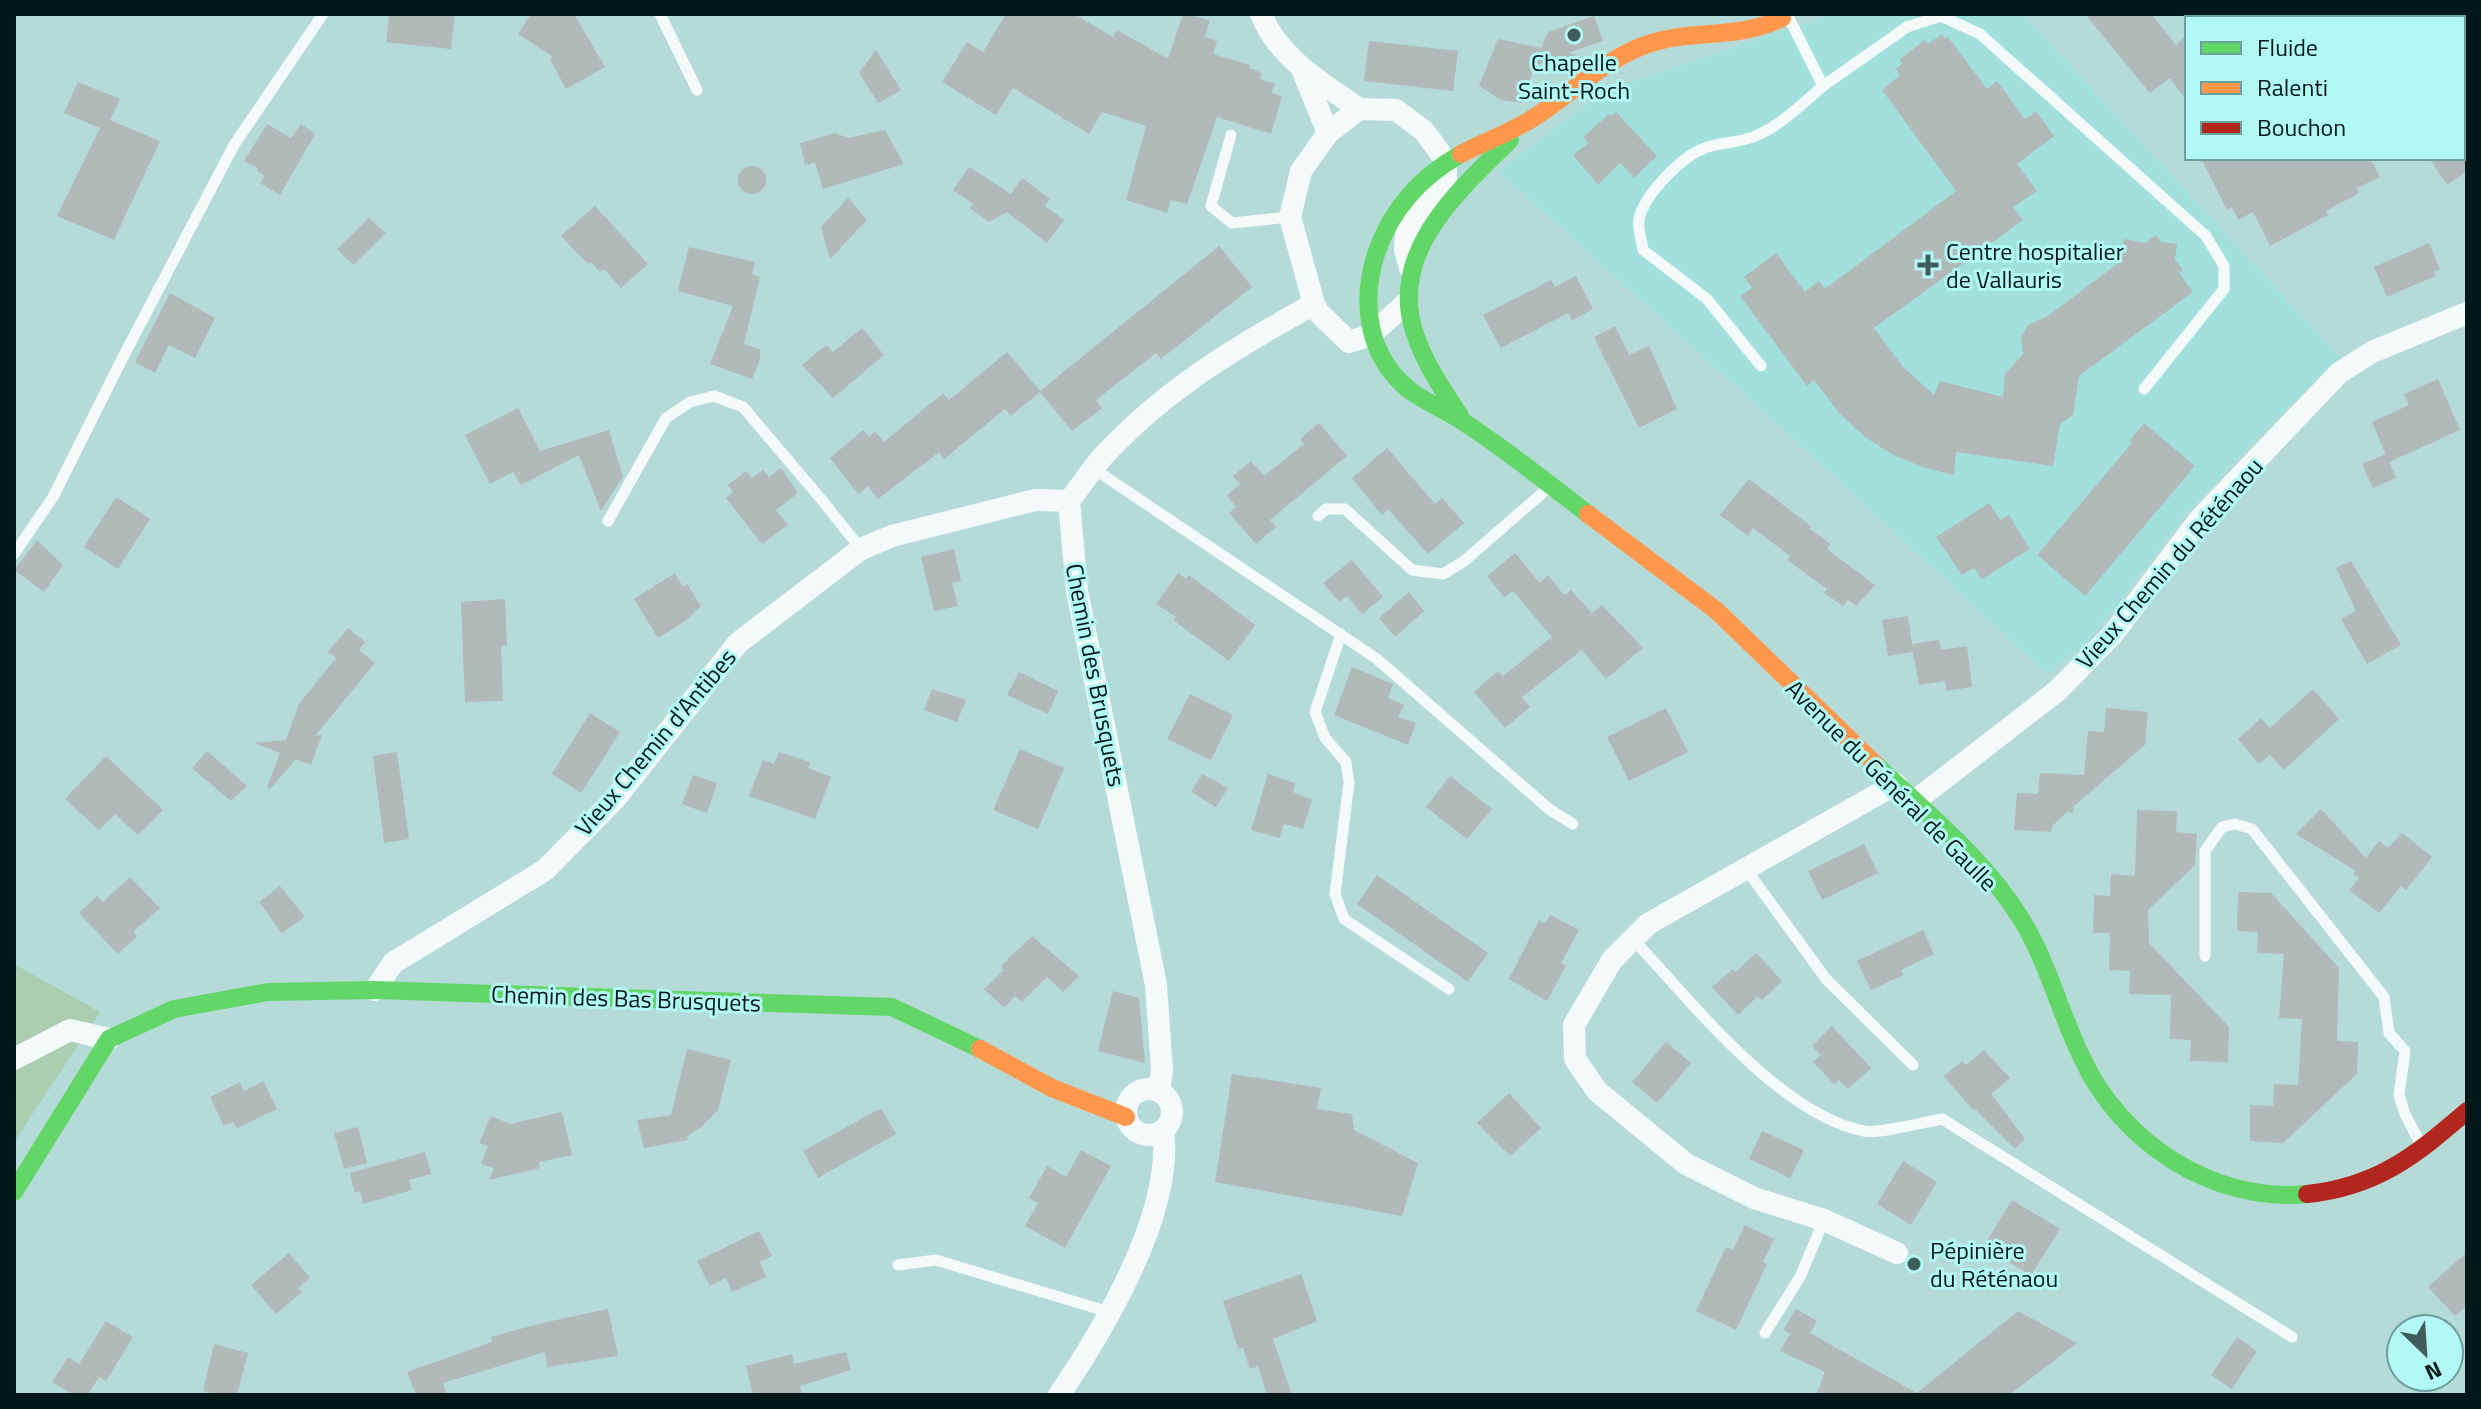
<svg xmlns="http://www.w3.org/2000/svg" width="2481" height="1409" font-family="'Titillium Web',sans-serif">
  <rect width="100%" height="100%" fill="#b4dbd8"/>
  <!-- built -->
  <path fill="#a2e0dc" d="M1833,14H2023L2341,358L2267,428L2191,508L2089,641L2047,674L1788,434L1498,171L1604,91Z
    M2415,14H2467V78L2463,73V18H2418Z"/>
  <!-- green -->
  <path fill="#abcdaf" d="M14,964L100,1012L14,1142Z"/>
  <!-- building -->
  <path fill="#b2b9b9" d="M389,14H455L451,49L386,42Z
    M531,14H574L605,67L566,89L550,59L553,57L518,34Z
    M1006,14H1074L1113,37L1117,30L1168,59L1183,14L1210,20L1205,37L1217,41L1213,54L1250,65L1249,68L1262,73L1260,79L1275,84L1271,93L1282,96L1271,134L1217,117L1187,204L1171,200L1167,213L1126,200L1146,126L1102,112L1089,134L1013,88L996,115L942,82L967,42L983,52Z
    M2085,14H2151L2176,45L2187,35V101L2170,78L2150,93Z
    M1594,16L1603,41L1568,53L1577,55L1534,65L1525,101L1521,103L1501,100L1479,86L1498,39L1541,48L1548,32Z
    M1942,34L1946,39L1948,37L1987,89L1997,81L2025,119L2036,111L2054,136L2017,164L2037,191L2013,207L2023,220L1874,328L1903,367L1934,395L1940,381L2003,397L2005,374L2023,354L2021,338L2028,325L2048,316L2121,261L2124,239L2145,243L2156,235L2161,242L2177,244L2175,259L2183,270L2179,273L2193,292L2079,376L2073,415L2060,424L2053,466L1956,452L1954,475L1925,468L1893,455L1865,437L1840,414L1814,380L1807,386L1740,296L1752,288L1744,277L1776,253L1805,292L1819,281L1825,289L1956,191L1882,90L1900,75L1896,69L1902,64L1900,59L1925,40L1928,44Z
    M1369,41L1458,51L1453,91L1364,81Z
    M876,50L901,90L878,103L859,73Z
    M78,82L120,99L110,120L160,141L114,240L57,216L100,128L64,113Z
    M1616,112L1657,156L1634,178L1620,163L1598,185L1573,155L1588,143L1583,137L1609,114L1611,116Z
    M267,124L291,138L301,124L315,134L280,195L260,183L265,176L257,171L258,168L244,161Z
    M885,130L904,164L823,189L815,162L805,165L800,143L835,133L848,138Z
    M2201,158H2370L2380,177L2357,188L2359,193L2326,211L2328,215L2270,246L2253,212L2238,220L2232,207L2227,210Z
    M2429,158H2467V171L2447,185Z
    M738 180a14 14 0 1 1 28 0a14 14 0 1 1-28 0Z
    M969,167L1011,194L1022,178L1050,199L1045,206L1064,220L1047,243L1007,212L989,222L970,208L973,204L953,190Z
    M848,198L867,220L830,259L821,227Z
    M595,206L648,264L621,288L604,269L600,272L591,262L588,264L561,236Z
    M369,218L386,233L353,265L337,249Z
    M2429,243L2440,269L2434,272L2435,276L2387,297L2374,267Z
    M1219,246L1252,287L1161,359L1156,353L1096,400L1102,408L1072,431L1040,392L1011,416L1005,409L944,459L939,452L878,499L868,486L858,494L830,458L863,430L869,437L875,431L884,442L943,393L949,400L1007,352L1040,391Z
    M689,247L755,262L752,274L760,277L744,344L760,349V359L752,379L710,364L733,306L678,291Z
    M1576,276L1593,309L1572,320L1568,313L1501,348L1483,315L1551,280L1555,287Z
    M170,293L215,318L195,358L169,345L155,373L135,362Z
    M1615,326L1629,355L1649,346L1677,409L1639,428L1594,337Z
    M862,328L884,355L833,398L802,365L826,345L833,352Z
    M2438,379L2460,430L2389,462L2372,422L2409,405L2404,394Z
    M518,408L540,451L609,430L623,477L601,511L579,455L521,485L513,472L490,484L465,435Z
    M1319,423L1347,456L1270,520L1276,527L1256,544L1229,513L1236,507L1227,495L1240,484L1233,476L1251,461L1264,476L1304,444L1300,439Z
    M2144,423L2195,466L2085,596L2037,555L2132,443L2129,441Z
    M1387,448L1435,504L1442,498L1464,523L1428,554L1388,509L1382,515L1352,478Z
    M2386,454L2396,478L2373,488L2362,464Z
    M781,468L798,493L776,510L788,525L762,544L726,498L733,492L728,485L746,471L752,478L763,470L769,477Z
    M1749,479L1812,527L1809,528L1830,544L1827,549L1875,585L1856,606L1848,600L1843,606L1824,593L1827,589L1787,560L1790,556L1753,528L1748,536L1720,515Z
    M116,497L150,519L118,569L84,547Z
    M1989,503L2000,520L2009,515L2030,549L1982,579L1974,568L1962,575L1936,537Z
    M37,540L63,565L44,592L14,570Z
    M954,549L961,581L952,583L958,606L934,611L921,557Z
    M1515,553L1540,583L1548,575L1564,595L1571,590L1592,613L1602,605L1643,648L1606,679L1582,650L1522,697L1530,707L1505,728L1474,692L1498,671L1503,676L1552,637L1513,591L1504,597L1487,576Z
    M1352,560L1383,597L1362,614L1347,596L1339,602L1323,583Z
    M2351,561L2401,645L2367,664L2341,619L2356,611L2336,568Z
    M675,573L683,587L687,584L701,606L684,622L658,638L634,599Z
    M1178,573L1186,579L1189,575L1255,625L1229,661L1173,620L1176,617L1156,604Z
    M1409,592L1424,611L1395,637L1379,618Z
    M505,599L507,646H501L503,701L465,702L461,602Z
    M1908,616L1912,644L1939,640L1941,650L1967,646L1972,687L1946,691L1945,681L1919,685L1912,647L1913,652L1888,656L1882,620Z
    M348,628L365,642L359,650L375,663L315,736L322,735L311,765L296,759L270,789L267,787L280,753L254,743L286,740L299,704L336,658L328,652Z
    M1352,667L1393,684L1388,698L1404,705L1398,717L1416,723L1408,745L1334,715Z
    M1019,672L1058,691L1048,714L1007,695Z
    M932,689L966,700L957,722L924,710Z
    M2313,689L2339,719L2284,770L2270,755L2259,764L2238,739L2261,718L2270,728Z
    M1190,694L1233,715L1211,760L1167,739Z
    M1666,708L1688,752L1629,781L1607,737Z
    M2106,708L2148,712L2145,745L2074,806L2073,813L2067,812L2052,826L2051,832L2014,830L2017,793L2038,794L2040,773L2084,775L2088,731L2104,732Z
    M590,713L620,732L581,793L552,774Z
    M1020,749L1064,768L1038,829L993,810Z
    M207,751L247,786L231,801L192,768Z
    M397,752L409,839L384,843L373,756Z
    M779,752L810,762L808,768L831,777L815,819L749,796L763,760L774,764Z
    M106,756L163,810L138,835L115,814L99,830L65,799Z
    M1202,774L1228,788L1216,807L1191,792Z
    M1268,774L1295,783L1293,792L1312,800L1303,829L1284,824L1279,838L1251,830Z
    M693,775L717,783L707,813L682,804Z
    M1450,776L1492,809L1467,839L1426,807Z
    M2321,809L2366,858L2379,841L2388,848L2402,833L2432,857L2406,890L2401,886L2379,913L2349,890L2359,878L2353,874L2356,871L2296,834Z
    M2137,810L2177,811L2176,832L2197,834L2195,865L2148,910L2149,943L2229,1027L2228,1062L2190,1061L2191,1040L2170,1039L2171,995L2129,994L2130,971L2109,970L2110,933H2093L2094,895L2110,896L2111,874L2135,876Z
    M1864,844L1878,873L1822,900L1808,871Z
    M1377,875L1488,953L1468,982L1357,904Z
    M130,877L160,908L133,932L137,936L118,954L79,913L97,896L103,902Z
    M280,886L305,917L282,933L259,902Z
    M2238,892L2271,893L2339,968L2337,1041L2358,1042L2357,1074L2283,1143L2250,1141V1105L2273,1106L2274,1084L2298,1085L2302,1019L2279,1018L2284,954L2257,953L2258,932L2237,931Z
    M1550,915L1579,930L1561,963L1566,966L1547,1001L1509,979L1539,920L1545,924Z
    M1923,930L1934,954L1901,970L1903,975L1871,990L1857,961Z
    M1032,936L1079,976L1063,992L1047,977L1022,1002L1015,996L1004,1008L984,989L1004,970L1001,966Z
    M1756,953L1782,981L1762,1000L1758,996L1738,1015L1712,987L1733,969L1736,972Z
    M1113,991L1139,998L1145,1063L1098,1051Z
    M1832,1026L1871,1068L1848,1089L1839,1080L1834,1084L1813,1062L1821,1055L1812,1046Z
    M1666,1042L1691,1063L1657,1103L1632,1082Z
    M687,1049L731,1060L718,1110L700,1128L687,1136L688,1140L644,1148L637,1120L671,1115Z
    M1984,1050L2010,1078L1991,1094L2025,1139L2015,1149L1975,1109L1973,1110L1944,1076L1962,1061L1966,1065Z
    M1232,1074L1321,1088L1317,1109L1352,1114L1354,1130L1418,1163L1402,1216L1215,1182Z
    M263,1081L277,1109L237,1128L233,1122L224,1126L210,1097L240,1082L244,1091Z
    M1509,1093L1541,1128L1510,1156L1477,1123Z
    M881,1108L896,1134L818,1178L803,1151Z
    M562,1112L572,1155L539,1162L540,1168L489,1180L494,1168L481,1164L488,1146L479,1143L491,1116L510,1124Z
    M358,1127L367,1163L344,1169L334,1133Z
    M1762,1131L1804,1150L1790,1178L1749,1159Z
    M1081,1150L1111,1166L1065,1248L1025,1226L1038,1203L1029,1198L1047,1166L1066,1177Z
    M425,1152L431,1174L409,1180L412,1190L363,1204L360,1191L355,1193L350,1173Z
    M1903,1161L1937,1182L1911,1225L1877,1204Z
    M2012,1200L2060,1229L2031,1275L1983,1247Z
    M1745,1225L1774,1239L1763,1262L1767,1264L1736,1330L1696,1311L1726,1247L1733,1250Z
    M759,1231L772,1256L760,1262L766,1277L732,1292L726,1278L710,1286L697,1261Z
    M2467,1252V1305L2455,1316L2428,1287Z
    M289,1253L310,1278L298,1288L302,1292L276,1314L251,1285Z
    M1301,1274L1317,1321L1273,1339L1292,1395H1267L1258,1366L1250,1369L1243,1348L1238,1349L1223,1301Z
    M608,1309L618,1356L547,1367L545,1352L443,1383L447,1395H416L407,1372L492,1342L491,1337L542,1323Z
    M1796,1309L1817,1321L1810,1333L1917,1393L2018,1311L2077,1343L2009,1395H1816L1825,1372L1780,1351L1790,1334L1783,1330Z
    M106,1321L133,1337L106,1381L99,1377L88,1395H74L52,1382L68,1357L79,1364Z
    M2237,1337L2257,1351L2232,1389L2211,1375Z
    M214,1344L248,1353L237,1395H220L203,1391Z
    M846,1352L851,1370L800,1386L802,1395H753L746,1366L792,1354L794,1364Z"/>
  <g fill="none" stroke-linecap="round" stroke-linejoin="round">
    <!-- lane -->
    <path stroke="#f4faf9" stroke-width="11" d="M660,14L697,90
      M1789,18L1823,86L1907,27L1941,16L1980,34L2206,236L2224,266V289L2144,389
      M1231,135L1211,206L1232,223L1290,217
      M1761,366L1707,299L1643,250C1642,241 1637,228 1639,219C1644,195 1682,156 1705,148C1720,142 1738,143 1753,137C1779,127 1802,104 1823,86
      M1094,469L1377,659L1549,809L1573,824
      M1318,516L1326,509H1345L1412,570L1443,574L1463,562L1547,489
      M608,521L666,418L690,402L714,396L743,407L821,499L861,549
      M14,554L53,497L122,359L234,145L323,14
      M1341,634L1315,712L1325,738L1346,762L1349,783L1335,894L1344,919L1449,989
      M1746,869L1826,979L1913,1065
      M1633,939C1690,1000 1781,1116 1864,1131C1880,1134 1924,1122 1942,1119L2292,1337
      M2205,956V851L2222,827L2235,824L2252,829L2384,997L2389,1033L2405,1051L2399,1095L2405,1114L2421,1145
      M898,1265L936,1260L1109,1312
      M1765,1333L1800,1277L1824,1220"/>
    <!-- street -->
    <path stroke="#f4faf9" stroke-width="22" d="M1261,14C1278,58 1323,83 1359,109
      M2389,14L2393,18
      M1302,69L1328,133
      M2463,99L2467,104
      M1407,302L1371,335L1349,342L1319,313L1314,304L1290,217L1301,171L1328,133L1359,109L1396,110L1424,131L1446,161V178L1422,207L1406,233L1405,250L1410,268
      M1896,784L1648,924L1612,960L1574,1025L1575,1059L1597,1091L1686,1164L1754,1198L1824,1220L1897,1253
      M1915,801L2057,691L2113,634L2199,520L2339,373L2372,352L2467,313
      M375,990L393,963L545,870L615,799L738,643L861,549L892,536L1035,500L1069,501
      M14,1059L70,1030L109,1039
      M1126 1112a23 23 0 1 1 46 0a23 23 0 1 1-46 0Z
      M1159,1091L1162,1070L1156,985L1077,591L1069,501C1082,485 1093,466 1107,452C1169,387 1236,347 1314,304
      M1059,1395C1104,1329 1174,1212 1163,1131"/>
    <!-- fast -->
    <path stroke="#63d668" stroke-width="18" d="M1461,154C1420,177 1391,209 1376,254C1360,304 1368,359 1412,392C1429,404 1448,411 1465,423C1507,450 1547,483 1588,514
      M1460,416C1443,390 1425,364 1415,334C1387,253 1458,191 1510,140
      M1876,765C1925,812 1981,856 2018,914C2047,958 2059,1011 2082,1058C2121,1142 2212,1203 2307,1194
      M14,1192L109,1039L174,1009L268,992L375,990L892,1007L980,1049"/>
    <!-- slow -->
    <path stroke="#ff974d" stroke-width="18" d="M1461,154C1486,141 1514,131 1538,115C1574,91 1603,61 1645,45C1692,28 1734,41 1782,18
      M1588,514L1717,611L1876,765
      M980,1049L1052,1088L1126,1117"/>
    <!-- jam -->
    <path stroke="#b3261e" stroke-width="18" d="M2307,1194C2377,1187 2416,1155 2467,1111"/>
  </g>
  <!-- markers -->
  <g fill="#3f5d5b" stroke="#b2f8f4" stroke-width="3">
    <circle cx="1574" cy="35" r="8"/>
    <path d="M1924 253h8v8h8v8h-8v8h-8v-8h-8v-8h8z"/>
    <circle cx="1914" cy="1264" r="8"/>
  </g>
  <g text-anchor="middle" dominant-baseline="central" stroke-width="6" stroke-linejoin="round" paint-order="stroke">
    <!-- poi labels -->
    <g font-size="24" fill="#001918" stroke="#b2f8f4" text-anchor="start">
      <text x="1574" y="62" text-anchor="middle">Chapelle<tspan x="1574" dy="28">Saint-Roch</tspan></text>
      <text x="1946" y="251">Centre hospitalier<tspan x="1946" dy="28">de Vallauris</tspan></text>
      <text x="1930" y="1250">Pépinière<tspan x="1930" dy="28">du Réténaou</tspan></text>
    </g>
    <!-- street labels -->
    <g font-size="24" fill="#001918" stroke="#b2f8f4">
      <text transform="translate(2169 563) rotate(-49)">Vieux Chemin du Réténaou</text>
      <text transform="translate(1096 675) rotate(79)">Chemin des Brusquets</text>
      <text transform="translate(655 742) rotate(-50)">Vieux Chemin d'Antibes</text>
      <text transform="translate(1892 785) rotate(45)">Avenue du Général de Gaulle</text>
      <text transform="translate(626 998) rotate(2)">Chemin des Bas Brusquets</text>
    </g>
  </g>
  <!-- border -->
  <rect width="2481" height="1409" fill="none" stroke="#001918" stroke-width="32"/>
  <!-- legend -->
  <rect x="2185" y="16" width="280" height="144" fill="#b2f8f4" stroke="#6b9f9c" stroke-width="2"/>
  <rect x="2201" y="42" width="40" height="12" fill="#63d668" stroke="#6b9f9c" stroke-width="2"/>
  <text x="2257" y="56" font-size="24" fill="#001918">Fluide</text>
  <rect x="2201" y="82" width="40" height="12" fill="#ff974d" stroke="#6b9f9c" stroke-width="2"/>
  <text x="2257" y="96" font-size="24" fill="#001918">Ralenti</text>
  <rect x="2201" y="122" width="40" height="12" fill="#b3261e" stroke="#6b9f9c" stroke-width="2"/>
  <text x="2257" y="136" font-size="24" fill="#001918">Bouchon</text>
  <!-- north arrow -->
  <g transform="translate(2425 1353) rotate(155)"><circle r="38" fill="#b2f8f4" stroke="#6b9f9c" stroke-width="2"/>
  <path d="M0-6L14 30L0 20L-14 30Z" fill="#3f5d5b"/>
  <text y="-12" font-size="22" font-weight="bold" text-anchor="middle" fill="#001918">N</text>
  </g>
</svg>
